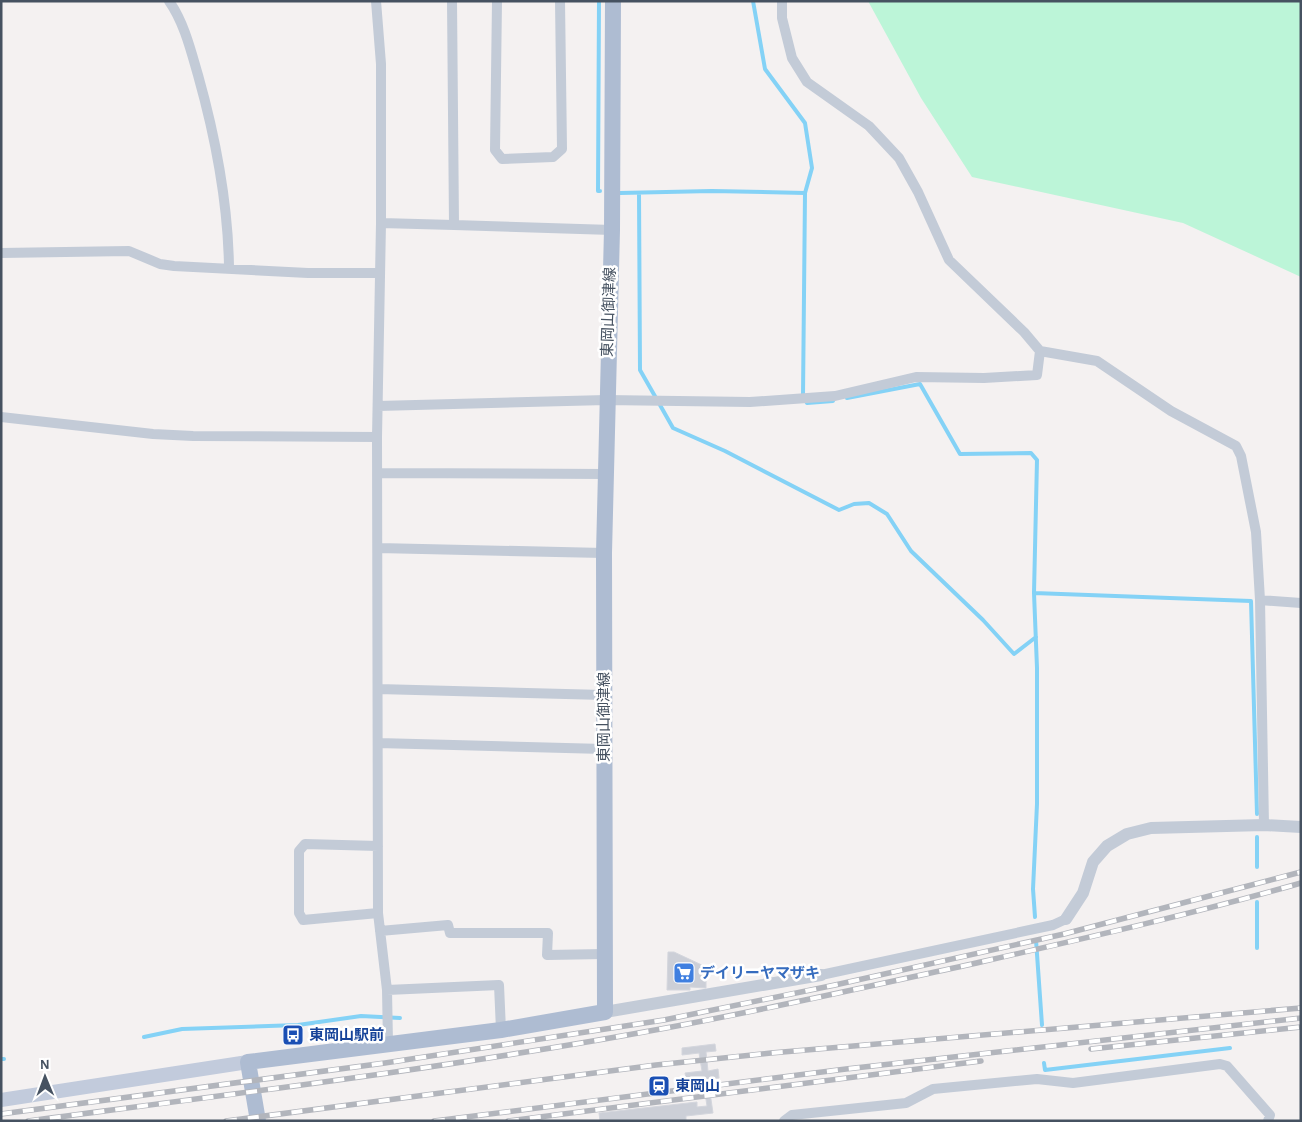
<svg xmlns="http://www.w3.org/2000/svg" width="1302" height="1122" font-family="'Alegreya Sans','Noto Sans JP',sans-serif">
  <rect width="100%" height="100%" fill="#f4f1f1"/>
  <!-- green -->
  <path fill="#bcf5d8" d="M868,1H1301V277L1183,223L972,177L921,98Z"/>
  <g fill="none" stroke-linecap="round" stroke-linejoin="round">
    <!-- stream -->
    <path stroke="#84d2f6" stroke-width="4" d="M599,1L598,191H600
      M753,1L765,69L805,123L812,168L805,193L803,396L807,403L833,401
      M620,193L712,191L805,193
      M639,193L640,370L656,398
      M847,398L920,384L960,454L1031,453L1037,460L1034,593L1037,668V804L1033,889L1035,917
      M660,405L673,428L725,451L839,510L854,504L869,503L887,514L911,551L983,620L1014,654L1036,637
      M1034,593L1251,601L1257,814
      M1257,867V837
      M1257,902V948
      M1036,940L1042,1025
      M144,1037L182,1029L298,1025L361,1016L400,1018
      M1,1059H4
      M1044,1063L1045,1070L1230,1048"/>
  </g>
  <!-- building -->
  <path fill="#cccfd7" stroke="#d4d6dd" d="M668,952H674L706,967V988L690,987V990H667Z
    M715,1044L716,1051L706,1052L708,1071L718,1069L719,1078L708,1079L713,1113L686,1116V1121H600L599,1113L697,1102V1107L707,1106L703,1080L687,1082L685,1073L702,1071L699,1053L682,1055V1048Z"/>
  <g fill="none" stroke-linecap="round" stroke-linejoin="round">
    <!-- minor -->
    <path stroke="#c3cbd7" stroke-width="10" d="M169,1C184,22 191,51 198,75C216,139 228,202 229,267
      M376,1L381,64V223L377,437L378,913L387,990L388,1043
      M497,1L495,150L502,159L553,157L562,149L560,1
      M782,1V18L792,58L807,82L869,126L899,158L918,192L949,260L1024,332L1040,351L1097,361L1171,411L1236,446L1241,456L1256,532L1260,600L1264,825
      M381,223L454,225L452,1
      M454,225L612,230
      M1,253L129,251L160,264L174,266L308,273H380
      M378,406L606,400L750,402L835,396L916,377L984,378L1037,375L1040,351
      M1,417L153,434L193,436L377,437
      M378,473L605,474
      M378,548L604,553
      M1260,600L1301,603
      M378,689L604,695
      M378,743L604,749
      M378,846L305,844L299,851V913L303,920L378,913
      M380,931L448,925L450,933H548L547,955L604,954
      M821,975L1053,925L1066,919
      M387,990L499,985L501,1030
      M784,1121L792,1115L906,1103L933,1089L1037,1079L1073,1083L1220,1064L1227,1066L1270,1115L1268,1121"/>
    <!-- tertiary -->
    <path stroke="#c3cbd7" stroke-width="12" d="M1066,919L1083,893L1093,862L1107,846L1127,834L1151,828L1264,825L1301,827
      M605,1012L821,975"/>
    <!-- secondary -->
    <path stroke="#c2cbdc" stroke-width="14" d="M1,1100L248,1062"/>
    <!-- primary -->
    <path stroke="#aebcd2" stroke-width="16" d="M258,1121L248,1062L501,1030L605,1012L604,553L612,230L613,1"/>
    <!-- rail casing -->
    <g stroke="#b2b5bc" stroke-width="5.5">
      <path id="rail" d="M1091,1049L1301,1027
        M1,1114L385,1063L664,1020L835,985L1064,934L1301,872
        M28,1121C241,1093 455,1067 666,1028C769,1009 870,986 972,964C1082,939 1193,914 1301,883
        M226,1121L656,1065L771,1053L1301,1008
        M434,1121L846,1069L1301,1018
        M508,1121L981,1061"/>
    </g>
    <!-- rail -->
    <use href="#rail" stroke="#fff" stroke-width="4" stroke-dasharray="11" stroke-linecap="butt"/>
  </g>
  <!-- icons -->
  <defs>
    <g id="supermarket-square" transform="scale(1.125)"><rect x="-9" y="-9" width="18" height="18" rx="4" fill="#3f7fe0" stroke="#fff"/><path d="M-6-5.5h2.5l.6 2H6L4.5 2H-2.5L-4.4-4H-6ZM-1.5 3.2a1.3 1.3 0 1 0 .1 0ZM3 3.2a1.3 1.3 0 1 0 .1 0Z" fill="#fff"/></g>
    <g id="bus-square" transform="scale(1.125)"><rect x="-9" y="-9" width="18" height="18" rx="4" fill="#1a4fb4" stroke="#fff"/><path d="M-5-6H5V4H4V6H2V4H-2V6H-4V4H-5ZM-3.5-4V0h7V-4ZM-3.5 1.2v1.5H-2V1.2ZM2 1.2v1.5H3.5V1.2Z" fill="#fff"/></g>
    <g id="station-square" transform="scale(1.125)"><rect x="-9" y="-9" width="18" height="18" rx="4" fill="#1a4fb4" stroke="#fff"/><path d="M-3-6H3Q5-6 5-4V2Q5 4 3 4L4.5 6H3L1.5 4h-3L-3 6H-4.5L-3 4Q-5 4-5 2V-4Q-5-6-3-6ZM-3.5-4v3h7v-3ZM-3.5 1v1.5H-2V1ZM2 1v1.5H3.5V1Z" fill="#fff"/></g>
  </defs>
  <g fill-rule="evenodd">
    <use href="#supermarket-square" x="684" y="973"/>
    <use href="#bus-square" x="293" y="1035"/>
    <use href="#station-square" x="659" y="1086"/>
  </g>
  <g text-anchor="middle" dominant-baseline="central" stroke-width="5" stroke-linejoin="round" paint-order="stroke">
    <!-- street labels -->
    <g font-size="15" fill="#465261" stroke="#fff">
      <text transform="translate(609 312) rotate(-88)">東岡山御津線</text>
      <text transform="translate(604 717) rotate(-90)">東岡山御津線</text>
    </g>
    <!-- shop labels -->
    <g font-size="15" font-weight="bold" fill="#366cbe" stroke="#fff" text-anchor="start">
      <text x="700" y="973">デイリーヤマザキ</text>
    </g>
    <!-- transit labels -->
    <g font-size="15" font-weight="bold" fill="#164399" stroke="#fff" text-anchor="start">
      <text x="309" y="1035">東岡山駅前</text>
      <text x="675" y="1086">東岡山</text>
    </g>
  </g>
  <!-- border -->
  <rect width="1302" height="1122" fill="none" stroke="#465261" stroke-width="5"/>
  <!-- north arrow -->
  <g transform="translate(45 1077) rotate(359)" stroke="#ffffff" stroke-width="4" paint-order="stroke">
  <path d="M0-4L9 19L0 12L-9 19Z" fill="#465261"/>
  <text y="-8" font-size="14" font-weight="bold" text-anchor="middle" fill="#465261">N</text>
  </g>
</svg>
